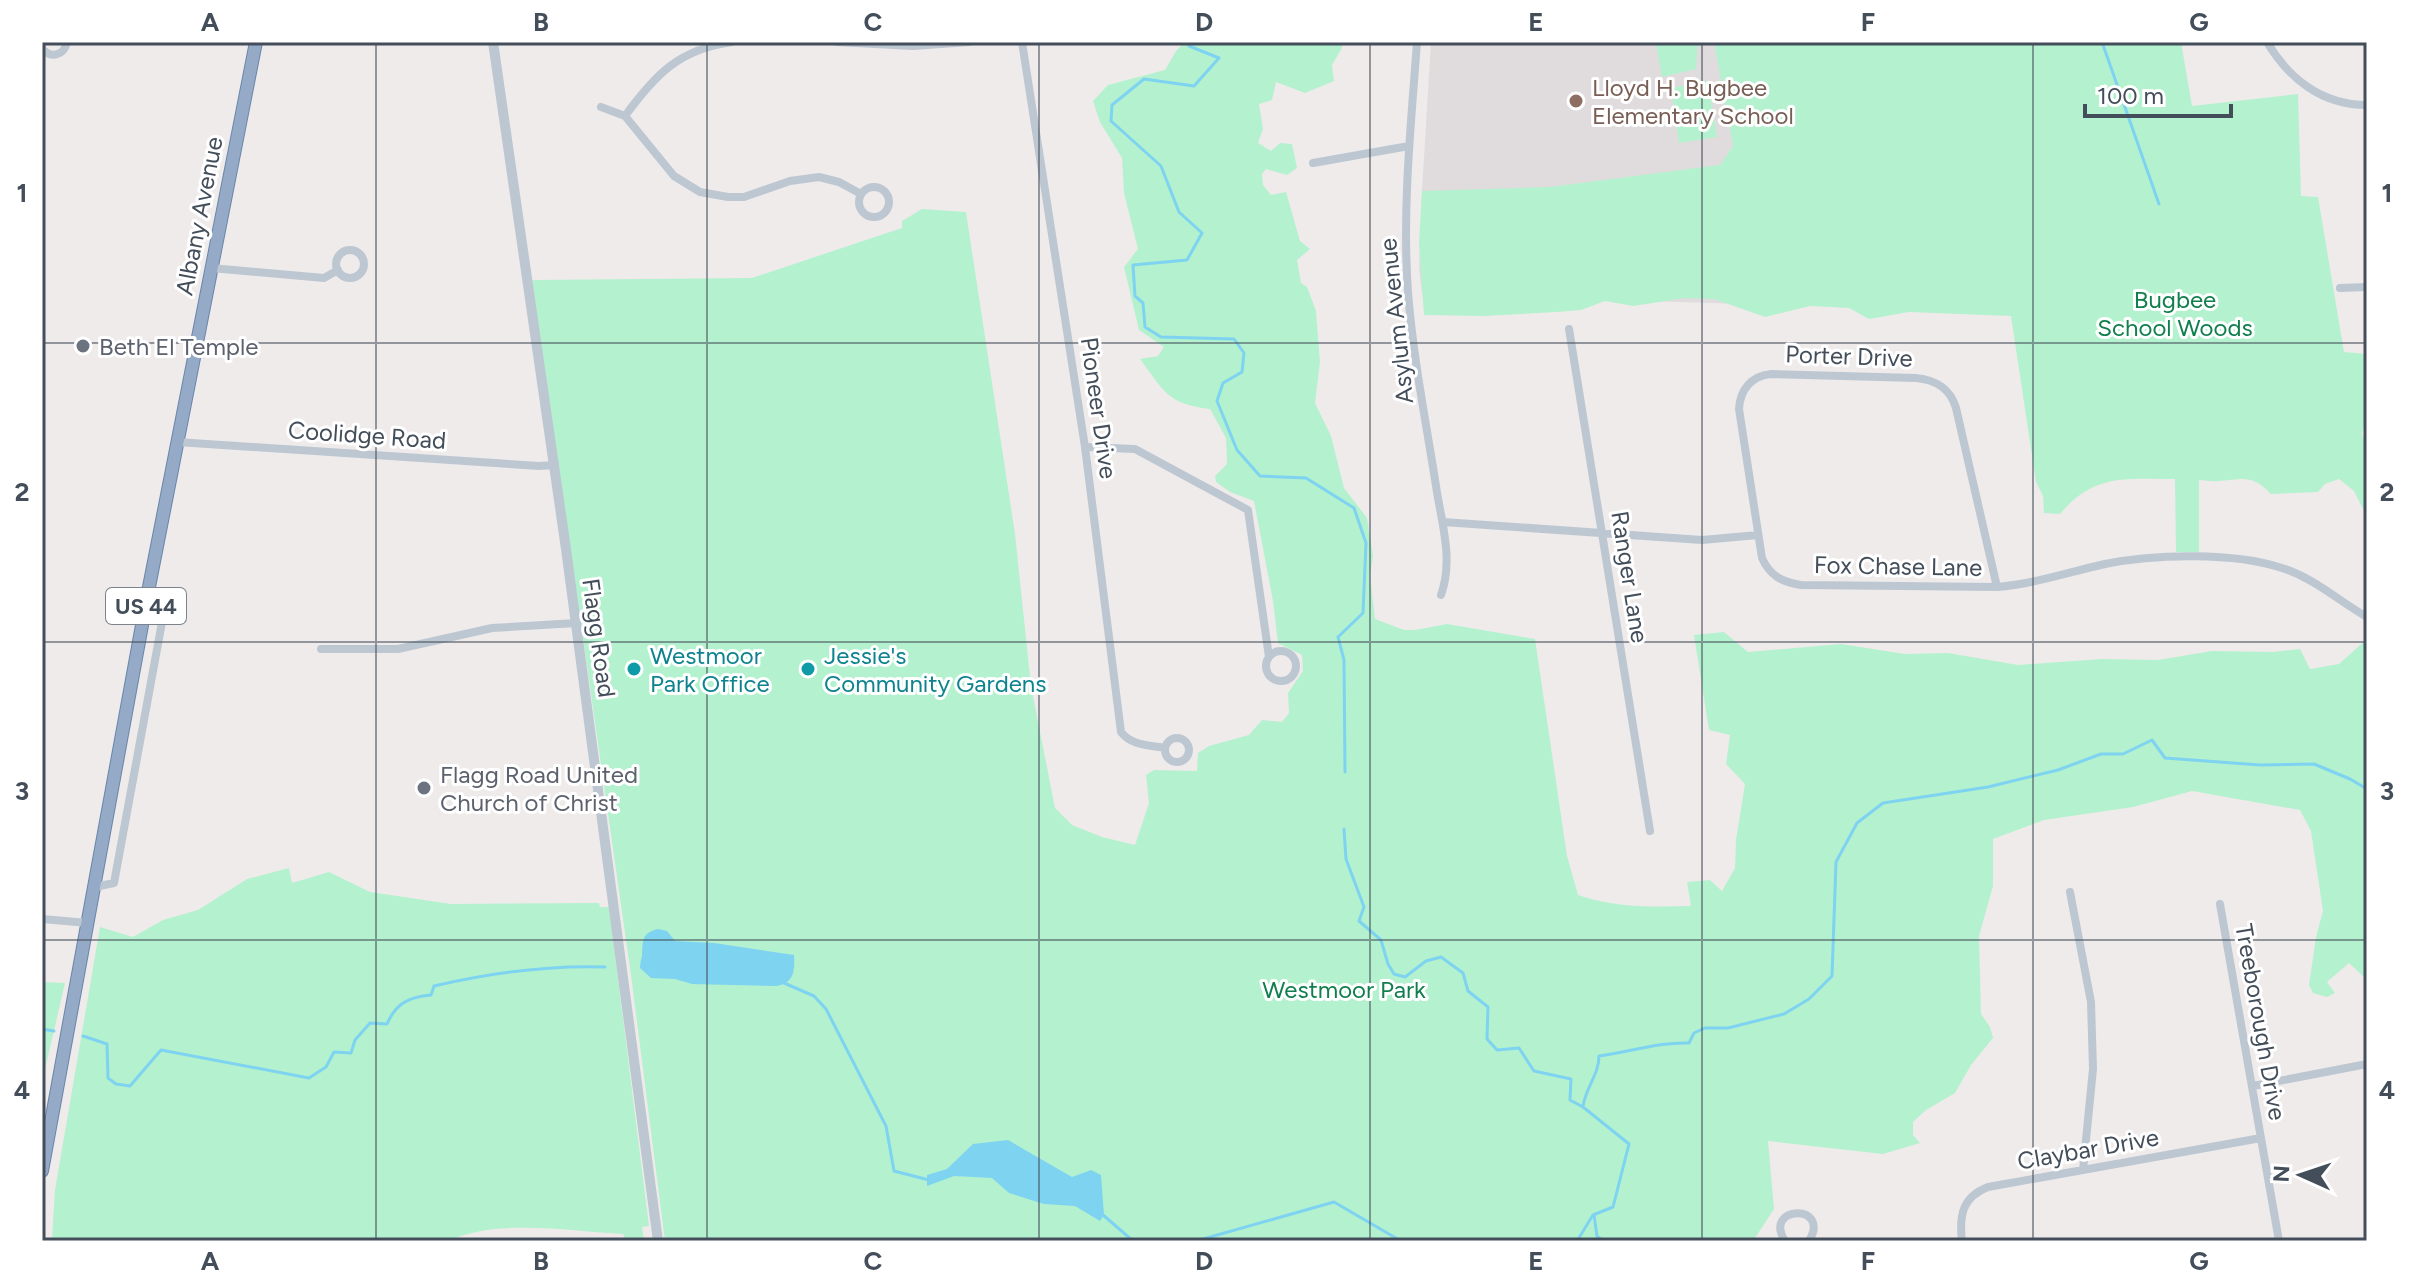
<svg xmlns="http://www.w3.org/2000/svg" width="2409" height="1283" font-family="Figtree,sans-serif">
  <rect width="100%" height="100%" fill="#efebeb"/>
  <!-- education -->
  <path fill="#e0dcdd" d="M1431,42H1736L1775,305L1422,294L1419,268L1422,191Z"/>
  <!-- green -->
  <path fill="#b4f1cf" d="M1185,42H1341L1342,48L1332,65L1334,81L1305,93L1276,82L1272,100L1259,104L1263,129L1258,143L1271,151L1280,143L1292,144L1297,168L1287,175L1266,169L1262,174L1263,185L1271,195L1286,192L1300,241L1310,249L1297,260L1301,283L1307,287L1316,311L1320,362L1315,403L1331,436L1344,488L1367,518L1373,556L1370,576L1375,619L1404,630H1415L1447,624L1535,639L1567,856L1578,895C1615,908 1652,907 1691,906L1687,882L1710,880L1722,891L1735,868L1736,840L1745,784L1726,764L1730,735L1709,730L1694,635L1724,632L1748,652L1841,644L1905,654L1948,653L2018,665L2102,659L2158,660L2212,651L2273,652L2300,649L2310,669L2339,664L2367,639V980L2349,963L2327,982L2335,993L2327,997L2313,993L2309,985L2316,937L2323,911L2311,831L2300,810L2192,791L2133,807L2044,820L1993,839V886L1979,936L1981,1014L1990,1027L1993,1038L1971,1065L1955,1093L1926,1110L1913,1122V1135L1920,1143L1883,1154L1768,1141L1774,1209L1753,1241H665L631,975L532,280L752,278L902,228V221L922,209L966,212L1015,534L1031,686L1055,808L1072,825L1102,837L1135,845L1149,803L1146,775L1154,770L1197,771L1198,753L1209,746L1249,735L1262,720L1282,722L1289,713L1288,693L1303,671L1302,655L1278,643L1273,601L1254,501L1230,492L1216,482L1215,476L1227,464L1226,438L1210,409C1167,404 1164,391 1140,359L1158,356L1164,347L1139,330L1124,267L1138,249L1124,193L1122,158L1100,122L1093,101L1108,85L1165,70L1176,51Z
    M1698,42L1696,69L1662,77L1656,43Z
    M1714,42H2181L2192,106L2298,94L2301,196L2318,197L2344,352L2367,354V413L2362,434L2367,449V517L2354,491L2339,479L2325,484L2318,492L2271,494C2251,473 2243,480 2218,481C2212,482 2205,480 2199,480V552H2176L2175,479C2126,479 2094,473 2060,514L2044,513L2043,496L2036,482L2011,316L1909,312L1869,319L1849,308L1810,306L1765,317L1714,299L1685,298L1633,306L1605,301L1581,310L1557,312L1483,316L1424,315L1419,243L1422,191L1550,187L1720,165L1733,146Z
    M1708,81L1717,137L1679,143L1671,88Z
    M289,868L292,883L329,872L370,892L451,904L599,903L600,907H609L649,1226L642,1227L644,1241H626L623,1234C571,1231 496,1218 449,1241L52,1239L55,1190L100,927L133,937L163,920L198,910L247,879Z
    M42,982L65,983L42,1082Z"/>
  <!-- water -->
  <path fill="#7ed3f1" d="M658,929L667,931L675,941L714,943L794,955C795,971 794,983 777,986L692,984L675,979L651,978L640,968C640,964 641,960 642,956C643,941 641,933 658,929Z
    M1008,1140L1072,1177L1091,1170L1101,1175L1104,1215L1100,1221L1075,1206L1044,1204L1009,1193L992,1178L954,1176L927,1186V1175L947,1169L973,1144Z"/>
  <g fill="none" stroke-linecap="round" stroke-linejoin="round">
    <!-- stream -->
    <path stroke="#7ed3f1" stroke-width="3" d="M1192,42L1189,46L1219,58L1194,86L1144,79L1112,105L1111,121L1161,166L1179,212L1202,233L1187,260L1133,265L1135,296L1143,303L1145,327L1161,337L1234,339L1244,353L1242,372L1223,383L1217,401L1237,450L1260,476L1306,478L1354,508L1366,543L1363,613L1338,637L1344,660L1345,772
      M2102,42L2159,204
      M1344,829L1346,859L1364,907L1359,921L1381,940L1388,964L1394,974L1405,977L1426,961L1441,957L1463,973L1468,991L1488,1007L1487,1039L1497,1050L1519,1048L1534,1071L1571,1079L1570,1100L1583,1107L1629,1144L1613,1207L1593,1215L1577,1241
      M784,983L814,996L826,1009L886,1126L894,1171L929,1180
      M42,1029L54,1031
      M83,1036L107,1044L108,1078L116,1084L130,1086L161,1050L309,1078L326,1067L334,1052L351,1053L355,1040L370,1023L387,1024C396,1003 409,997 431,995L434,986C490,973 548,965 605,967
      M1583,1107C1585,1088 1599,1075 1599,1056C1630,1052 1659,1042 1689,1043L1694,1033L1705,1028H1728L1784,1014L1809,999L1832,976L1836,862L1857,823L1883,803L1988,787L2058,770L2101,754H2123L2152,740L2165,758L2260,765L2314,764L2350,779L2367,789
      M1102,1214L1133,1241
      M1594,1215L1597,1236L1603,1241
      M1196,1241L1334,1202L1401,1241"/>
    <!-- trunk casing -->
    <g stroke="#6a85aa" stroke-width="14">
      <path id="trunk" d="M42,1171L149,587L256,42"/>
    </g>
    <!-- minor -->
    <path stroke="#bdc7d2" stroke-width="8" d="M837,42L913,46L969,42
      M1022,42L1085,447L1121,732C1132,746 1149,745 1165,748
      M1417,42C1411,125 1402,209 1408,292C1413,357 1426,422 1436,486C1441,521 1454,559 1441,595
      M2267,42C2289,79 2322,105 2367,105
      M42,48C50,59 64,56 67,42
      M601,107L625,116L674,176L700,192L728,197H744L790,181L819,177L839,182L861,194
      M625,116C655,75 679,49 732,42
      M1313,163L1409,146
      M859 202a15 15 0 1 1 30 0a15 15 0 1 1-30 0Z
      M336 264a14 14 0 1 1 28 0a14 14 0 1 1-28 0Z
      M211,268L324,278L338,270
      M2340,288L2367,287
      M1569,329L1650,831
      M177,442L539,466L555,465
      M1085,447L1135,449L1248,510L1269,657
      M1443,522L1702,540L1758,535
      M1997,587L1956,408C1950,388 1936,380 1916,378L1771,374C1751,376 1740,390 1739,409L1762,558C1770,576 1782,582 1801,585L1997,587C2034,584 2069,572 2105,564C2154,554 2234,552 2282,568C2314,578 2339,601 2367,617
      M321,649H398L492,628L577,623
      M1266 666a15 15 0 1 1 30 0a15 15 0 1 1-30 0Z
      M1165 750a12 12 0 1 1 24 0a12 12 0 1 1-24 0Z
      M95,887L114,883L165,606L149,587
      M2070,892L2091,1002L2093,1069L2083,1170
      M2220,904L2279,1241
      M42,919L88,923
      M2253,1086L2367,1064
      M1785,1241C1762,1205 1832,1203 1809,1241
      M1962,1241C1959,1216 1962,1197 1988,1187L2261,1138"/>
    <!-- tertiary -->
    <path stroke="#bdc7d2" stroke-width="10" d="M493,42L566,549L658,1241"/>
    <!-- trunk -->
    <use href="#trunk" stroke="#94aac6" stroke-width="12"/>
  </g>
  <!-- grid -->
  <path fill="none" stroke="#434e5a" stroke-width="2" stroke-opacity="0.55" d="M376,42V1241M707,42V1241M1039,42V1241M1370,42V1241M1702,42V1241M2033,42V1241M42,343H2367M42,642H2367M42,940H2367"/>
  <!-- markers -->
  <circle fill="#8d6e63" stroke="#fff" stroke-width="3" cx="1576" cy="101" r="8"/>
  <g fill="#6b7280" stroke="#fff" stroke-width="3">
    <circle cx="83" cy="346" r="8"/>
    <circle cx="424" cy="788" r="8"/>
  </g>
  <g fill="#0f9aa8" stroke="#fff" stroke-width="3">
    <circle cx="634" cy="669" r="8"/>
    <circle cx="808" cy="669" r="8"/>
  </g>
  <g text-anchor="middle" dominant-baseline="central" stroke-width="6" stroke-linejoin="round" paint-order="stroke">
    <!-- shield labels -->
    <rect fill="#fff" stroke="#7b838c" stroke-width="2" x="106" y="588" width="80" height="36" rx="6"/>
    <g font-size="22" font-weight="bold" fill="#434e5a">
      <text x="146" y="606">US 44</text>
    </g>
    <!-- education labels -->
    <g font-size="24" fill="#785e54" stroke="#fff" text-anchor="start">
      <text x="1592" y="87">Lloyd H. Bugbee<tspan x="1592" dy="28">Elementary School</tspan></text>
    </g>
    <!-- street labels -->
    <g font-size="24" fill="#434e5a" stroke="#fff">
      <text transform="translate(199 216) rotate(-79)">Albany Avenue</text>
      <text transform="translate(1396 321) rotate(-96)">Asylum Avenue</text>
      <text transform="translate(1849 356) rotate(2)">Porter Drive</text>
      <text transform="translate(1099 408) rotate(82)">Pioneer Drive</text>
      <text transform="translate(367 435) rotate(4)">Coolidge Road</text>
      <text transform="translate(1898 566) rotate(1)">Fox Chase Lane</text>
      <text transform="translate(1630 577) rotate(81)">Ranger Lane</text>
      <text transform="translate(599 638) rotate(82)">Flagg Road</text>
      <text transform="translate(2261 1022) rotate(80)">Treeborough Drive</text>
      <text transform="translate(2088 1149) rotate(-10)">Claybar Drive</text>
    </g>
    <!-- park labels -->
    <g font-size="24" fill="#107f4d" stroke="#fff">
      <text x="2175" y="299">Bugbee<tspan x="2175" dy="28">School Woods</tspan></text>
      <text x="1344" y="989">Westmoor Park</text>
    </g>
    <!-- worship labels -->
    <g font-size="24" fill="#5b616d" stroke="#fff" text-anchor="start">
      <text x="99" y="346">Beth El Temple</text>
      <text x="440" y="774">Flagg Road United<tspan x="440" dy="28">Church of Christ</tspan></text>
    </g>
    <!-- culture labels -->
    <g font-size="24" fill="#0d838f" stroke="#fff" text-anchor="start">
      <text x="650" y="655">Westmoor<tspan x="650" dy="28">Park Office</tspan></text>
      <text x="824" y="655">Jessie's<tspan x="824" dy="28">Community Gardens</tspan></text>
    </g>
  </g>
  <!-- border -->
  <rect width="2409" height="1283" fill="none" stroke="#ffffff" stroke-width="88"/>
  <!-- north arrow -->
  <g transform="translate(2301 1175) rotate(273)" stroke="#ffffff" stroke-width="6" paint-order="stroke">
  <path d="M0-6L14 30L0 20L-14 30Z" fill="#434e5a"/>
  <text y="-12" font-size="22" font-weight="bold" text-anchor="middle" fill="#434e5a">N</text>
  </g>
  <!-- scale -->
  <path d="M2085 104v12h146v-12" fill="none" stroke="#434e5a" stroke-width="4"/>
  <text x="2097" y="104" font-size="24" fill="#434e5a" stroke="#ffffff" stroke-width="6" paint-order="stroke">100 m</text>
  <rect x="44" y="44" width="2321" height="1195" fill="none" stroke="#434e5a" stroke-width="3"/>
  <g font-size="26" text-anchor="middle" font-weight="bold" fill="#434e5a">
    <text x="210" y="31">A</text>
    <text x="541" y="31">B</text>
    <text x="873" y="31">C</text>
    <text x="1204" y="31">D</text>
    <text x="1536" y="31">E</text>
    <text x="1868" y="31">F</text>
    <text x="2199" y="31">G</text>
    <text x="22" y="202">1</text>
    <text x="2387" y="202">1</text>
    <text x="22" y="501">2</text>
    <text x="2387" y="501">2</text>
    <text x="22" y="800">3</text>
    <text x="2387" y="800">3</text>
    <text x="22" y="1099">4</text>
    <text x="2387" y="1099">4</text>
    <text x="210" y="1270">A</text>
    <text x="541" y="1270">B</text>
    <text x="873" y="1270">C</text>
    <text x="1204" y="1270">D</text>
    <text x="1536" y="1270">E</text>
    <text x="1868" y="1270">F</text>
    <text x="2199" y="1270">G</text>
  </g>
</svg>
